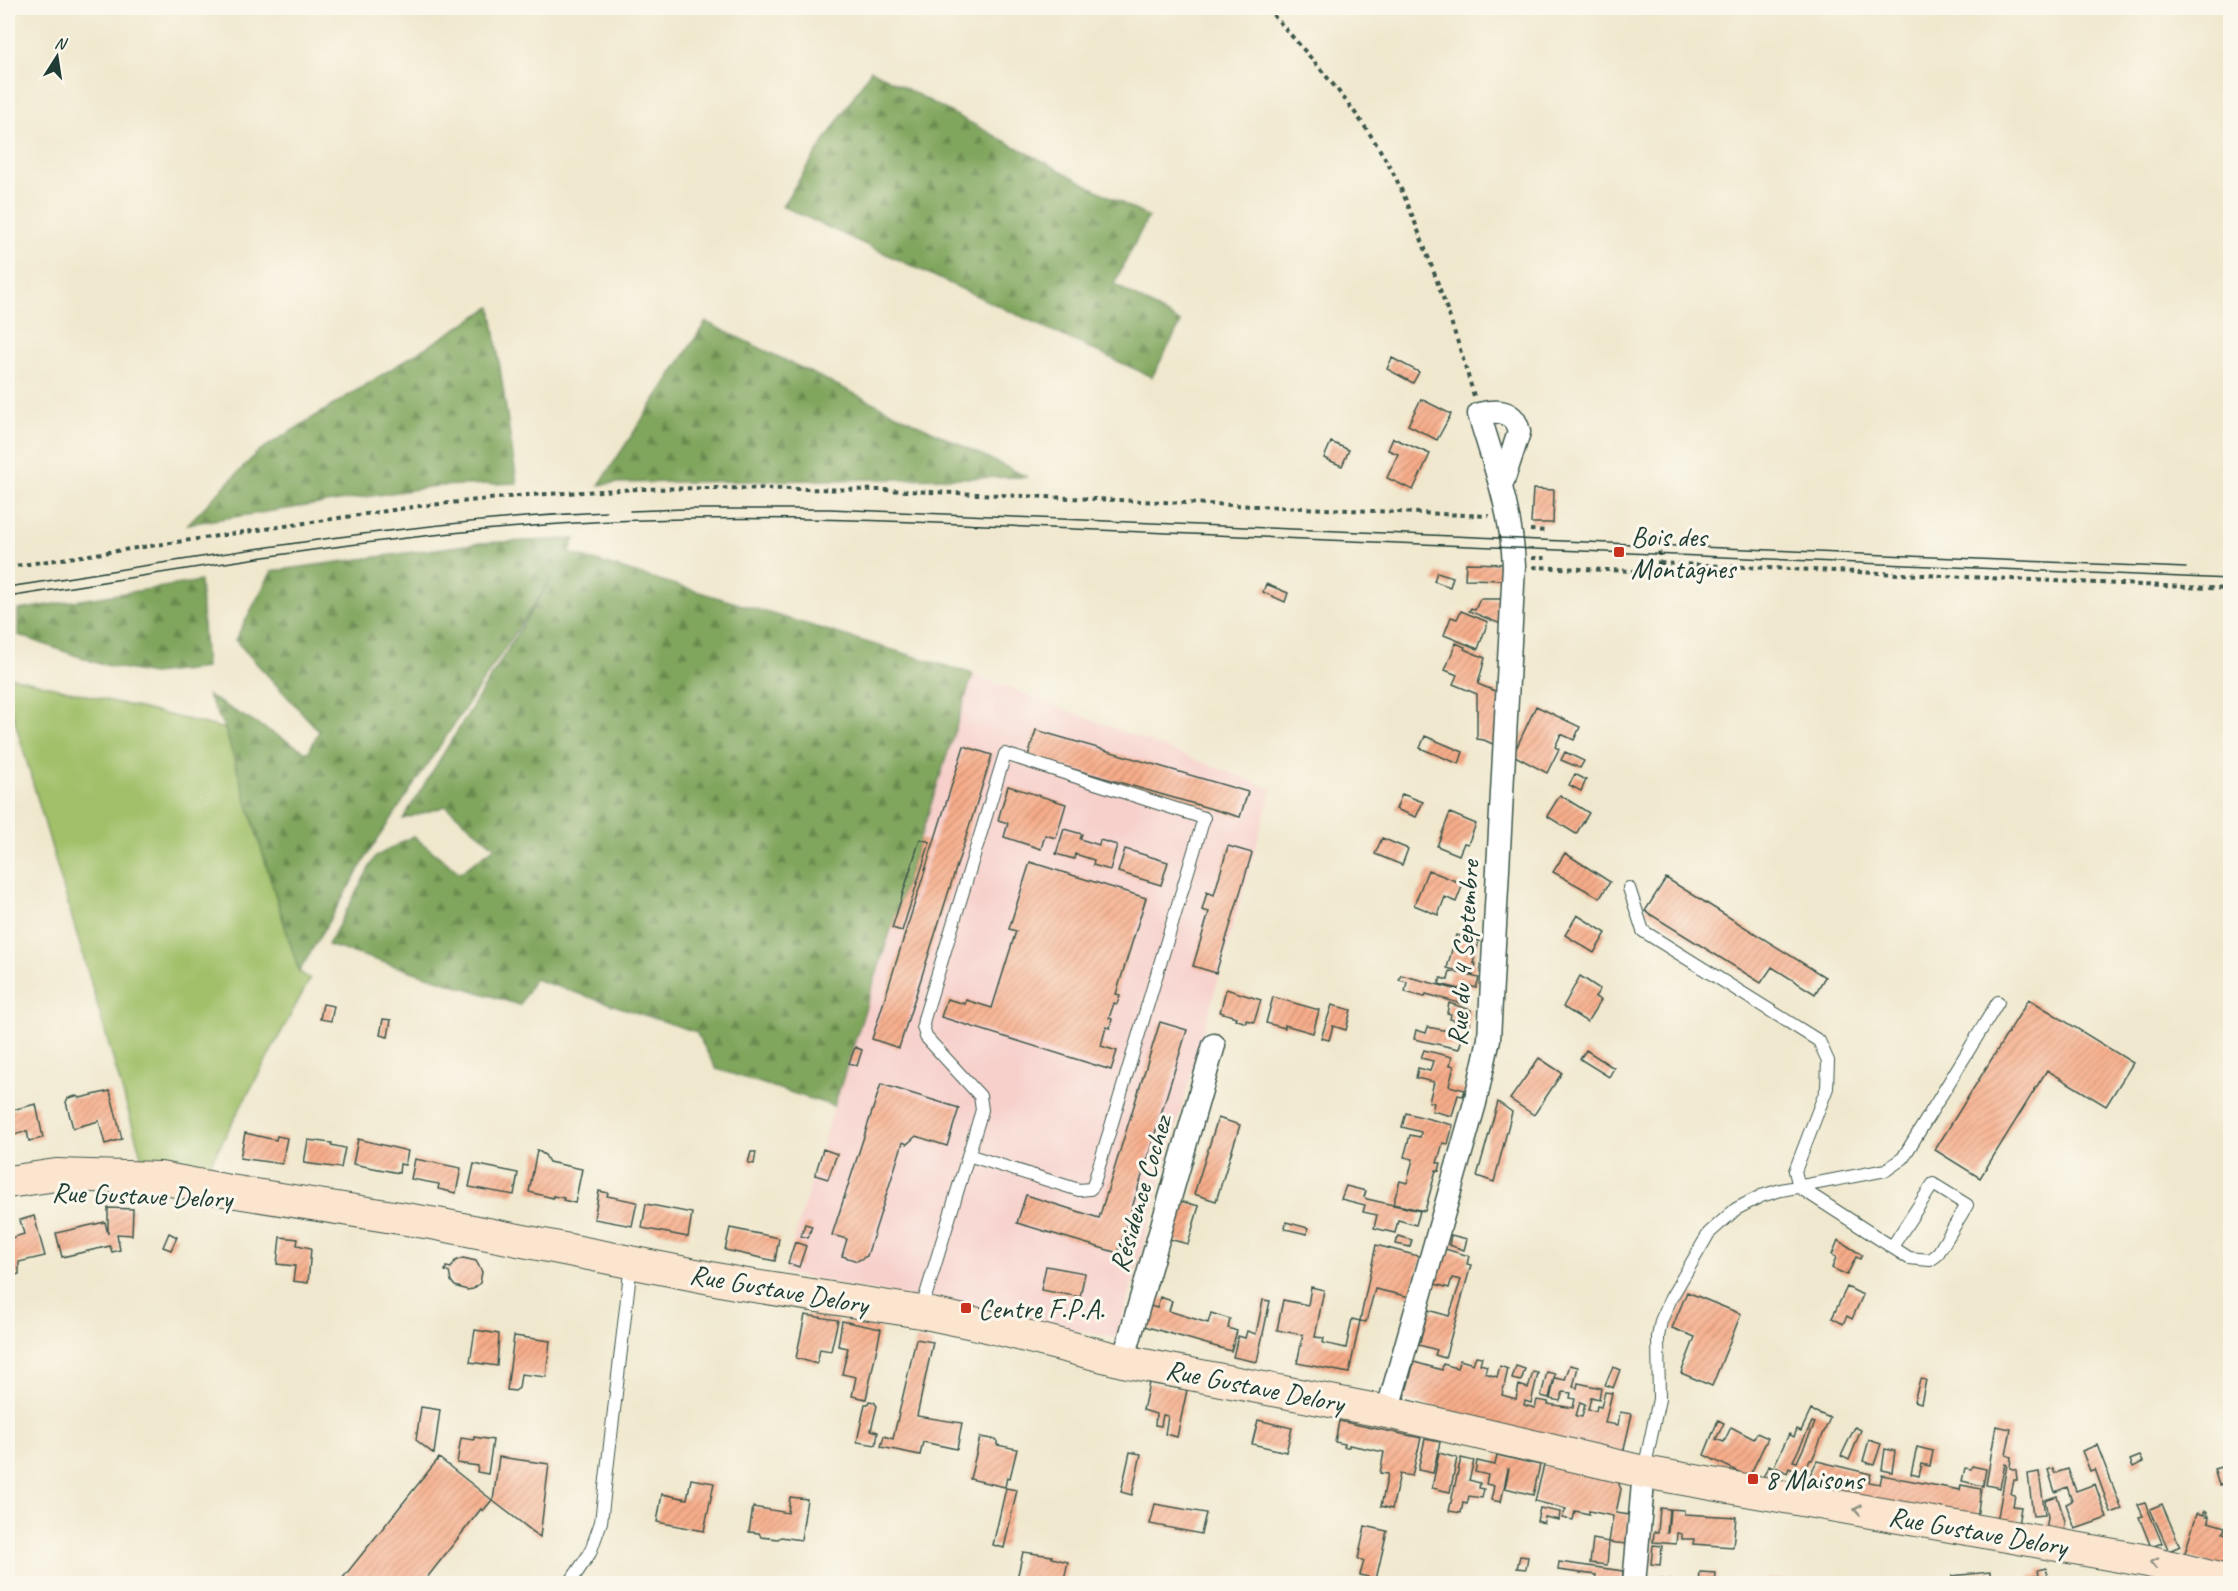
<svg xmlns="http://www.w3.org/2000/svg" width="2238" height="1591" font-family="Caveat,sans-serif">
  <defs>
    <pattern id="forest-firs" width="22" height="20" patternUnits="userSpaceOnUse" patternTransform="scale(1.5)"><rect width="22" height="20" fill="#80a65d"/><path d="M5 1l3.5 6h-7zM16 11l3.5 6h-7z" fill="#68884e"/></pattern>
    <pattern id="building-hatch" width="6" height="6" patternUnits="userSpaceOnUse" patternTransform="scale(1.5)"><rect width="6" height="6" fill="#f8ad8a"/><path d="M-1 1l2-2M0 6l6-6M5 7l2-2" fill="none" stroke="#c88e72"/></pattern>
  </defs>
  <rect width="100%" height="100%" fill="#fbf7ec"/>
  <filter id="ink" filterUnits="userSpaceOnUse"><feTurbulence type="fractalNoise" baseFrequency=".0167" numOctaves="2"/><feDisplacementMap in="SourceGraphic" scale="12" xChannelSelector="R" yChannelSelector="G"/><feConvolveMatrix kernelMatrix="1 2 1 2 8 2 1 2 1" color-interpolation-filters="sRGB"/></filter>
  <filter id="wash" filterUnits="userSpaceOnUse"><feTurbulence type="fractalNoise" baseFrequency=".008" numOctaves="4" result="noise"/><feDisplacementMap in="SourceGraphic" scale="24" xChannelSelector="R" yChannelSelector="G"/><feGaussianBlur stdDeviation="1.35" result="paint"/><feColorMatrix in="noise" values="0 0 0 0 0 0 0 0 0 0 0 0 0 0 0 0 0 1.4 0 .05"/><feComposite in="paint" operator="in"/></filter>
  <g filter="url(#wash)">
    <rect width="100%" height="100%" fill="#f0e8ce"/>
    <!-- built -->
    <path fill="#f7d0cc" d="M973,674L1272,789L1117,1338L784,1273L834,1106Z"/>
    <!-- green -->
    <path fill="#a1c069" stroke="#607e4e" stroke-width="1.5" d="M8,676L225,729L299,972L310,979L204,1175L145,1169L12,711L8,705Z"/>
    <!-- forest -->
    <path fill="url(#forest-firs)" stroke="#507248" stroke-width="1.5" d="M871,70L1148,217L1114,284L1181,323L1152,377L782,206Z
      M491,307L517,483L437,486L188,524L259,451Z
      M706,322L1027,477L614,483L599,485Z
      M575,539L569,553L973,674L834,1106L716,1069L696,1032L534,979L520,1005L328,945L375,857L413,836L460,873L495,847L446,806L403,819L553,576L371,849L299,972L225,729L208,696L308,753L319,731L235,640L272,571L481,543Z
      M200,581L206,668L152,674L100,664L18,635V610Z"/>
    <g id="blocks">
      <!-- building -->
      <path fill="url(#building-hatch)" fill-rule="evenodd" d="M1392,358L1419,372L1413,383L1387,369Z
        M1421,399L1451,414L1437,440L1408,425Z
        M1393,438L1430,454L1413,490L1387,478L1398,454L1388,450Z
        M1331,442L1349,450L1342,466L1324,458Z
        M1533,489L1554,490L1553,523H1531Z
        M1466,563L1505,564V580L1465,579Z
        M1437,572L1453,577L1450,587L1434,581Z
        M1266,584L1288,593L1285,602L1263,592Z
        M1480,599H1504L1503,625L1469,611L1471,608L1475,610Z
        M1461,611L1488,622L1478,649L1444,635L1451,617L1457,619Z
        M1456,643L1465,647L1464,649L1485,658L1478,684L1500,693L1497,746L1484,740L1477,739V694L1453,684L1457,675L1445,670Z
        M1536,706L1580,727L1574,740L1561,734L1555,747L1559,749L1547,773L1513,755Z
        M1036,730L1248,792L1240,817L1028,756Z
        M1425,736L1463,752L1459,764L1420,748Z
        M964,746L992,755L899,1048L872,1039Z
        M1565,752L1584,761L1580,768L1561,760Z
        M1575,774L1586,780L1581,791L1569,785Z
        M1008,786L1066,804L1056,838L1045,835L1041,849L1004,837L1008,823L998,820Z
        M1402,794L1423,802L1416,817L1396,809Z
        M1560,795L1589,813L1576,834L1547,816Z
        M1450,813L1476,824L1468,844L1464,843L1459,855L1437,846Z
        M1064,829L1082,834L1080,839L1099,845L1100,840L1117,845L1110,870L1093,865L1094,860L1075,854L1074,859L1056,854Z
        M1382,838L1408,849L1402,865L1375,854Z
        M920,839L930,842L902,931L892,928Z
        M1228,846L1252,853L1216,973L1193,966L1209,912L1202,910L1207,892L1214,895Z
        M1125,849L1168,862L1161,885L1118,872Z
        M1565,853L1610,882L1600,898L1553,872Z
        M1030,862L1146,898L1116,994L1120,995L1117,1004L1114,1003L1109,1018L1112,1019L1110,1028L1106,1027L1101,1046L1117,1051L1111,1070L941,1017L947,999L965,1004L966,1000L992,1008L1016,931L1009,929Z
        M1428,870L1463,884L1456,902L1445,897L1438,915L1414,905Z
        M1666,878L1825,977L1815,994L1772,967L1761,983L1645,911Z
        M1577,915L1606,933L1594,953L1565,935Z
        M1456,935L1479,941L1473,963L1476,964L1473,975L1447,968Z
        M1450,971L1479,978L1476,988L1467,985L1465,990L1439,984L1441,978L1448,980Z
        M1401,975L1462,991L1459,1003L1426,994L1425,997L1405,992L1407,982L1399,980Z
        M1580,976L1600,989L1595,997L1601,1000L1587,1022L1563,1007Z
        M1226,989L1261,1000L1254,1022L1246,1020V1023L1235,1019L1236,1017L1220,1012Z
        M1273,997L1319,1010L1313,1033L1285,1025V1028L1266,1023Z
        M2029,999L2133,1063L2106,1106L2047,1070L1980,1178L1935,1150Z
        M1449,1003L1471,1010L1468,1034L1455,1032L1457,1021L1450,1019L1451,1014L1447,1013Z
        M323,1004L334,1006L331,1021L320,1019Z
        M1332,1005L1351,1010L1346,1030L1333,1026L1329,1040L1321,1038Z
        M383,1019L391,1020L388,1037L380,1035Z
        M1160,1022L1187,1030L1118,1253L1017,1223L1026,1195L1099,1218Z
        M1428,1027L1463,1034L1459,1049L1414,1039L1416,1030L1426,1033Z
        M855,1047L862,1050L857,1066L849,1063Z
        M1424,1050L1452,1057L1450,1065L1454,1066L1449,1086L1465,1090L1463,1096L1458,1095L1452,1116L1432,1111L1434,1103L1429,1102L1434,1082L1416,1078L1418,1068L1430,1071L1433,1061L1421,1058Z
        M1586,1050L1614,1068L1609,1077L1580,1059Z
        M1539,1058L1562,1073L1534,1115L1510,1099Z
        M881,1084L959,1108L947,1146L916,1136L907,1144L903,1142L867,1256L857,1261L842,1256L847,1239L832,1235Z
        M110,1091L122,1139L105,1144L99,1121L73,1128L66,1102L68,1098L76,1096L80,1098Z
        M1498,1102L1512,1112L1494,1182L1477,1176Z
        M36,1104L43,1138L29,1141L27,1131L8,1137V1111Z
        M1406,1113L1453,1125L1448,1144L1443,1143L1437,1163H1441L1439,1171L1436,1170L1425,1211L1393,1204L1400,1181L1407,1183L1413,1159L1404,1157L1410,1135L1420,1137L1421,1132L1402,1127Z
        M1218,1118L1240,1125L1216,1201L1194,1194Z
        M245,1133L276,1140L277,1136L287,1138L282,1164L240,1158Z
        M358,1139L408,1151L405,1165L400,1164L399,1173L353,1164Z
        M308,1140L332,1143L331,1145L345,1148L341,1168L304,1163Z
        M823,1149L837,1154L828,1179L815,1175Z
        M537,1150L545,1155L549,1162L582,1169L575,1203L563,1200L564,1198L553,1196V1198L529,1192Z
        M751,1152H756L754,1164L748,1163Z
        M415,1159L461,1168L456,1193L438,1189L439,1184L411,1179Z
        M474,1164L518,1173L514,1195L469,1187Z
        M1346,1186L1366,1191L1364,1197L1367,1199L1420,1211L1416,1225L1398,1220L1395,1233L1374,1228L1377,1215L1363,1212L1365,1205L1341,1199Z
        M599,1191L608,1193L607,1196L637,1202L632,1226L594,1219Z
        M1180,1201L1199,1206L1188,1244L1169,1239Z
        M646,1204L692,1213L688,1237L642,1228Z
        M108,1208L133,1209L132,1235L117,1234L120,1250L112,1252L110,1246L62,1257L56,1233L105,1222L108,1234Z
        M34,1216L45,1256L19,1262V1274L13,1276L8,1268V1239L24,1234L20,1220Z
        M1286,1222L1308,1228L1307,1234L1285,1229Z
        M805,1224L812,1226L808,1238L801,1236Z
        M730,1228L779,1238L775,1261L725,1250Z
        M169,1233L177,1237L171,1250L163,1247Z
        M1451,1235L1467,1239L1464,1250L1449,1245Z
        M1398,1236L1412,1240L1410,1247L1396,1244Z
        M280,1237L298,1239L297,1245L311,1248L308,1283L293,1281L295,1266L277,1264Z
        M1838,1240L1862,1255L1860,1259L1856,1257L1847,1275L1832,1268L1836,1257L1832,1255Z
        M795,1242L806,1246L799,1267L788,1263Z
        M1376,1245L1422,1257L1410,1297L1375,1289L1366,1322L1360,1321Z
        M1445,1249L1469,1256L1467,1264L1471,1265L1445,1358L1435,1355L1437,1350L1419,1345L1428,1310L1449,1316L1461,1280L1452,1278L1449,1288L1435,1284Z
        M463,1258L476,1261L482,1272L480,1283L473,1289L467,1290L455,1286L451,1281L449,1272L445,1271L446,1267L451,1268L455,1261Z
        M1046,1266L1085,1273L1080,1297L1041,1290Z
        M1311,1287L1324,1290L1315,1337L1324,1338L1323,1343L1346,1348L1352,1319L1360,1321L1349,1373L1297,1363L1303,1335L1277,1330L1283,1300L1308,1305Z
        M1847,1287L1863,1295L1852,1319L1847,1316L1843,1324L1832,1318Z
        M1687,1292L1741,1314L1712,1386L1681,1373L1695,1337L1672,1328Z
        M1160,1297L1172,1301L1169,1311L1208,1323L1211,1313L1230,1319L1228,1328L1237,1331L1231,1351L1144,1326L1150,1306L1157,1308Z
        M1263,1300L1270,1301L1257,1362L1233,1357L1238,1336L1245,1338L1247,1331L1256,1334Z
        M805,1315L838,1320L831,1351L820,1349L817,1364L796,1358Z
        M842,1321L881,1329L866,1399L852,1396L856,1377L842,1374L848,1348L838,1346Z
        M475,1330L499,1334L497,1366L470,1362Z
        M514,1336L550,1341L546,1377L521,1374L519,1388L515,1391L507,1390Z
        M916,1339L933,1342L917,1416L962,1423L957,1449L923,1442L920,1455L881,1447L884,1436L893,1439Z
        M1476,1356L1482,1357L1480,1364L1487,1366L1485,1373L1497,1377L1500,1366L1508,1369L1502,1395L1516,1399L1519,1385L1528,1388L1533,1372L1538,1373L1531,1403L1525,1401L1524,1405L1535,1408L1537,1400L1548,1402V1404L1573,1408L1575,1399L1570,1398L1571,1393L1563,1392L1560,1401L1550,1399L1555,1378L1565,1380L1570,1365L1578,1367L1573,1387L1577,1388L1578,1383L1601,1388L1599,1399L1591,1397L1588,1410L1596,1411L1597,1406L1601,1407L1605,1392L1612,1393L1605,1423L1618,1425L1620,1412L1632,1414L1623,1453L1517,1430L1404,1399L1414,1362L1442,1370L1443,1364L1457,1368L1460,1360L1473,1364ZM1580,1402L1585,1404L1582,1417L1576,1416Z
        M1516,1366L1525,1369L1521,1381L1512,1379Z
        M1613,1367L1620,1370L1613,1388L1605,1385Z
        M1547,1372L1555,1374L1549,1398L1541,1396Z
        M1920,1379L1926,1380L1921,1403L1914,1401Z
        M1149,1383L1187,1390L1177,1437L1165,1434L1168,1416L1163,1415L1161,1426L1155,1425L1156,1414L1143,1410Z
        M869,1401L874,1402L877,1406L871,1430L878,1432L876,1445L857,1442L865,1404H868Z
        M421,1407L440,1410L434,1454L416,1440Z
        M1811,1410L1830,1418L1812,1460H1810L1807,1467L1803,1465L1799,1473L1789,1468L1787,1473L1774,1466L1789,1434L1794,1437L1797,1429L1801,1431ZM1812,1422L1815,1423L1797,1462L1793,1461Z
        M1258,1420L1292,1428L1286,1452L1252,1444Z
        M1718,1420L1724,1423L1716,1439L1724,1442L1731,1427L1754,1439L1757,1433L1768,1438L1749,1477L1704,1455Z
        M1339,1421L1421,1438L1412,1476L1400,1474L1392,1509L1381,1506L1388,1474L1380,1473L1384,1452L1349,1445V1447H1344L1345,1444L1335,1442Z
        M1996,1426L2011,1429L2006,1455L2011,1457L2010,1468L2016,1470L2017,1480H2014L2011,1494L2015,1495L2013,1506L2021,1507L2018,1525L1997,1522L2007,1465L2005,1464L2000,1488L1986,1485Z
        M1855,1427L1861,1430L1849,1460L1841,1456Z
        M474,1437L493,1440L488,1474L477,1472L478,1466L457,1463L461,1438L474,1440Z
        M980,1437L997,1440V1445L1017,1449L1010,1478L1007,1477L1005,1487L970,1479Z
        M1425,1439L1440,1442L1433,1473L1418,1470Z
        M1869,1440L1881,1444L1874,1465L1863,1461Z
        M2097,1445L2122,1509L2111,1513L2095,1469L2090,1471L2082,1451Z
        M1917,1447L1933,1451L1930,1466L1922,1464L1919,1476L1911,1474Z
        M1885,1449L1895,1451L1892,1472L1882,1470Z
        M1130,1452L1141,1454L1132,1495L1121,1492Z
        M1439,1453L1457,1458L1450,1492L1432,1488Z
        M1497,1455L1540,1465L1533,1495L1505,1488L1509,1469H1508L1501,1502L1491,1500L1494,1486L1486,1484L1488,1475L1475,1472L1477,1461L1495,1465Z
        M2140,1456L2143,1462L2133,1467L2130,1460Z
        M499,1457L549,1464L540,1537L493,1501Z
        M439,1458L492,1500L483,1511L481,1509L422,1584H338Z
        M1461,1458L1474,1461L1469,1480L1480,1483L1479,1488L1484,1489L1482,1498L1469,1496L1467,1504L1463,1503L1461,1513L1449,1511Z
        M1817,1461L1871,1474L1869,1482L1880,1484L1882,1475L1960,1490L1961,1485L1981,1489L1977,1518L1804,1487Z
        M1544,1465L1618,1482L1621,1489L1616,1513L1629,1515L1626,1544L1609,1542L1613,1516L1589,1511V1514L1575,1511L1573,1520L1562,1518L1566,1509L1535,1501Z
        M1769,1466L1775,1469L1770,1481L1762,1479Z
        M1972,1466L1986,1469L1983,1486L1962,1481L1965,1468L1971,1469Z
        M2221,1467L2226,1483L2219,1485L2214,1469Z
        M2053,1468L2055,1473L2068,1469L2076,1491L2095,1484L2107,1518L2075,1529L2066,1504L2072,1501L2067,1487L2055,1492L2048,1470Z
        M2039,1472L2045,1515L2033,1516L2028,1474Z
        M691,1479L714,1483L704,1531L657,1522L662,1494L687,1499Z
        M1006,1488L1017,1490L1004,1548L993,1545Z
        M2057,1496L2065,1521L2064,1534L2046,1530L2048,1517L2045,1500Z
        M790,1497L807,1499L801,1540L781,1537L778,1539L761,1537L759,1533L749,1532L753,1507L788,1513Z
        M2145,1503L2162,1543L2151,1547L2139,1517L2143,1516L2138,1505Z
        M1155,1504L1206,1513L1201,1534L1150,1524Z
        M2162,1504L2180,1546L2169,1551L2150,1509Z
        M1540,1508L1560,1512L1559,1520L1545,1517L1544,1523L1537,1521Z
        M1660,1508L1669,1509L1667,1533H1668L1670,1509L1684,1510V1514L1736,1517L1733,1547L1693,1544L1694,1539H1682V1534L1677,1533L1676,1544L1653,1542L1654,1532H1658Z
        M2204,1511L2207,1512L2206,1516H2209L2208,1522L2225,1527L2223,1533L2230,1535V1569L2184,1556L2197,1513L2204,1515Z
        M1365,1526L1387,1531L1375,1584H1366L1368,1577L1360,1575L1364,1561L1358,1559Z
        M1593,1539L1609,1542L1607,1565L1590,1563Z
        M1653,1545L1662,1546L1660,1565L1651,1564Z
        M1023,1552L1052,1556V1558L1068,1562L1063,1584L1016,1583Z
        M1520,1556L1528,1557L1526,1569L1517,1568Z
        M1559,1562L1623,1571L1622,1584H1595L1596,1575L1558,1570Z
        M2046,1568L2049,1584H2031L2030,1576L2039,1575L2038,1570Z
        M1700,1572L1716,1573L1715,1584H1699Z
        M1990,1572L1991,1584H1952V1576Z
        M1658,1579L1682,1582V1584H1657Z
        M1767,1579L1812,1580L1811,1584H1766Z"/>
    </g>
  </g>
  <g filter="url(#ink)">
    <use href="#blocks" fill-opacity="0" stroke="#3e574b" stroke-width="1.5"/>
    <g fill="none" stroke-linecap="round" stroke-linejoin="round">
      <!-- lane casing -->
      <g stroke="#3e574b" stroke-width="14">
        <path id="lane" d="M1629,888L1643,931L1819,1041L1828,1061L1827,1088L1795,1171L1799,1187L1909,1258L1930,1260L1937,1255L1967,1205L1933,1184L1892,1247
          M921,1311L982,1110L980,1096L926,1037L923,1026L924,1019L1005,754L1204,818L1093,1186L1090,1189L1079,1190L968,1155
          M1644,1470L1659,1399L1658,1337L1661,1321L1671,1298L1709,1233L1736,1209L1761,1196L1781,1190L1886,1170L1903,1158L1998,1002
          M569,1584L590,1553L601,1522L631,1264"/>
      </g>
      <!-- street casing -->
      <g stroke="#3e574b" stroke-width="25">
        <path id="street" d="M1123,1361L1214,1045
          M1387,1412L1475,1103L1489,1039L1514,566C1512,513 1494,464 1479,414C1497,410 1514,409 1519,432L1501,487
          M1634,1584L1644,1472"/>
      </g>
      <!-- secondary casing -->
      <g stroke="#3e574b" stroke-width="34">
        <path id="secondary" d="M8,1182L56,1175L160,1178L224,1190L437,1224L741,1284L921,1312L983,1325L1123,1361L1387,1412L1644,1472L2148,1561L2230,1582"/>
      </g>
      <!-- path -->
      <path stroke="#3e574b" stroke-width="4" stroke-dasharray="4.5 4.5" stroke-linecap="butt" d="M1267,8C1309,56 1355,105 1387,162C1401,186 1412,214 1422,241C1442,292 1459,344 1474,396
        M1530,530L1547,531
        M1532,558H1546
        M1639,562L1659,563L1660,536L1640,535
        M8,567L420,506L528,495L638,489L712,488L884,490L1489,516
        M1533,567L1658,572L1659,563L2230,589"/>
      <!-- lane -->
      <use href="#lane" stroke="#fff" stroke-width="12"/>
      <!-- street -->
      <use href="#street" stroke="#fff" stroke-width="22"/>
      <!-- secondary -->
      <use href="#secondary" stroke="#fce5cf" stroke-width="32"/>
      <!-- tram -->
      <path stroke="#1f3d34" stroke-width="1.5" d="M630,511L683,509H830L2186,568
        M8,587C206,557 405,521 606,512
        M8,597C178,571 348,540 520,527C651,516 782,517 913,522L2230,579"/>
    </g>
    <!-- one-way arrows -->
    <defs><path id="oneway-chevron" d="M-2-3.5L2.5 0L-2 3.5" fill="none" stroke-width="1.6" stroke-linecap="round" stroke-linejoin="round" transform="scale(1.5)"/></defs>
    <g stroke="#8e9182">
      <use href="#oneway-chevron" transform="translate(1858 1510) rotate(-170)"/>
      <use href="#oneway-chevron" transform="translate(2154 1563) rotate(-168)"/>
    </g>
  </g>
  <!-- markers -->
  <g fill="#c8321e" stroke="#fbf7ec" stroke-width="2">
    <rect x="1613" y="546" width="12" height="12" rx="3"/>
    <rect x="960" y="1302" width="12" height="12" rx="3"/>
    <rect x="1747" y="1473" width="12" height="12" rx="3"/>
  </g>
  <g text-anchor="middle" dominant-baseline="central" stroke-width="6" stroke-linejoin="round" paint-order="stroke">
    <!-- poi labels -->
    <g font-size="28" fill="#1f3d34" stroke="#fbf7ec" text-anchor="start">
      <text x="1631" y="536">Bois des<tspan x="1631" dy="32">Montagnes</tspan></text>
      <text x="978" y="1308">Centre F.P.A.</text>
      <text x="1765" y="1479">8 Maisons</text>
    </g>
    <!-- street labels -->
    <g font-size="28" fill="#1f3d34" stroke="#fbf7ec">
      <text transform="translate(1463 953) rotate(-86)">Rue du 4 Septembre</text>
      <text transform="translate(1140 1194) rotate(-74)">Résidence Cochez</text>
      <text transform="translate(142 1195) rotate(2)">Rue Gustave Delory</text>
      <text transform="translate(779 1289) rotate(10)">Rue Gustave Delory</text>
      <text transform="translate(1255 1386) rotate(11)">Rue Gustave Delory</text>
      <text transform="translate(1978 1531) rotate(10)">Rue Gustave Delory</text>
    </g>
  </g>
  <!-- margin -->
  <rect width="2238" height="1591" fill="none" stroke="#fbf7ec" stroke-width="30"/>
  <!-- north arrow -->
  <g transform="translate(57 57) rotate(12)" stroke="#fbf7ec" stroke-width="4.5" paint-order="stroke">
  <path d="M0-4.5L10 22L0 15L-10 22Z" fill="#1f3d34"/>
  <text y="-9" font-size="16" font-weight="bold" text-anchor="middle" fill="#1f3d34">N</text>
  </g>
</svg>
